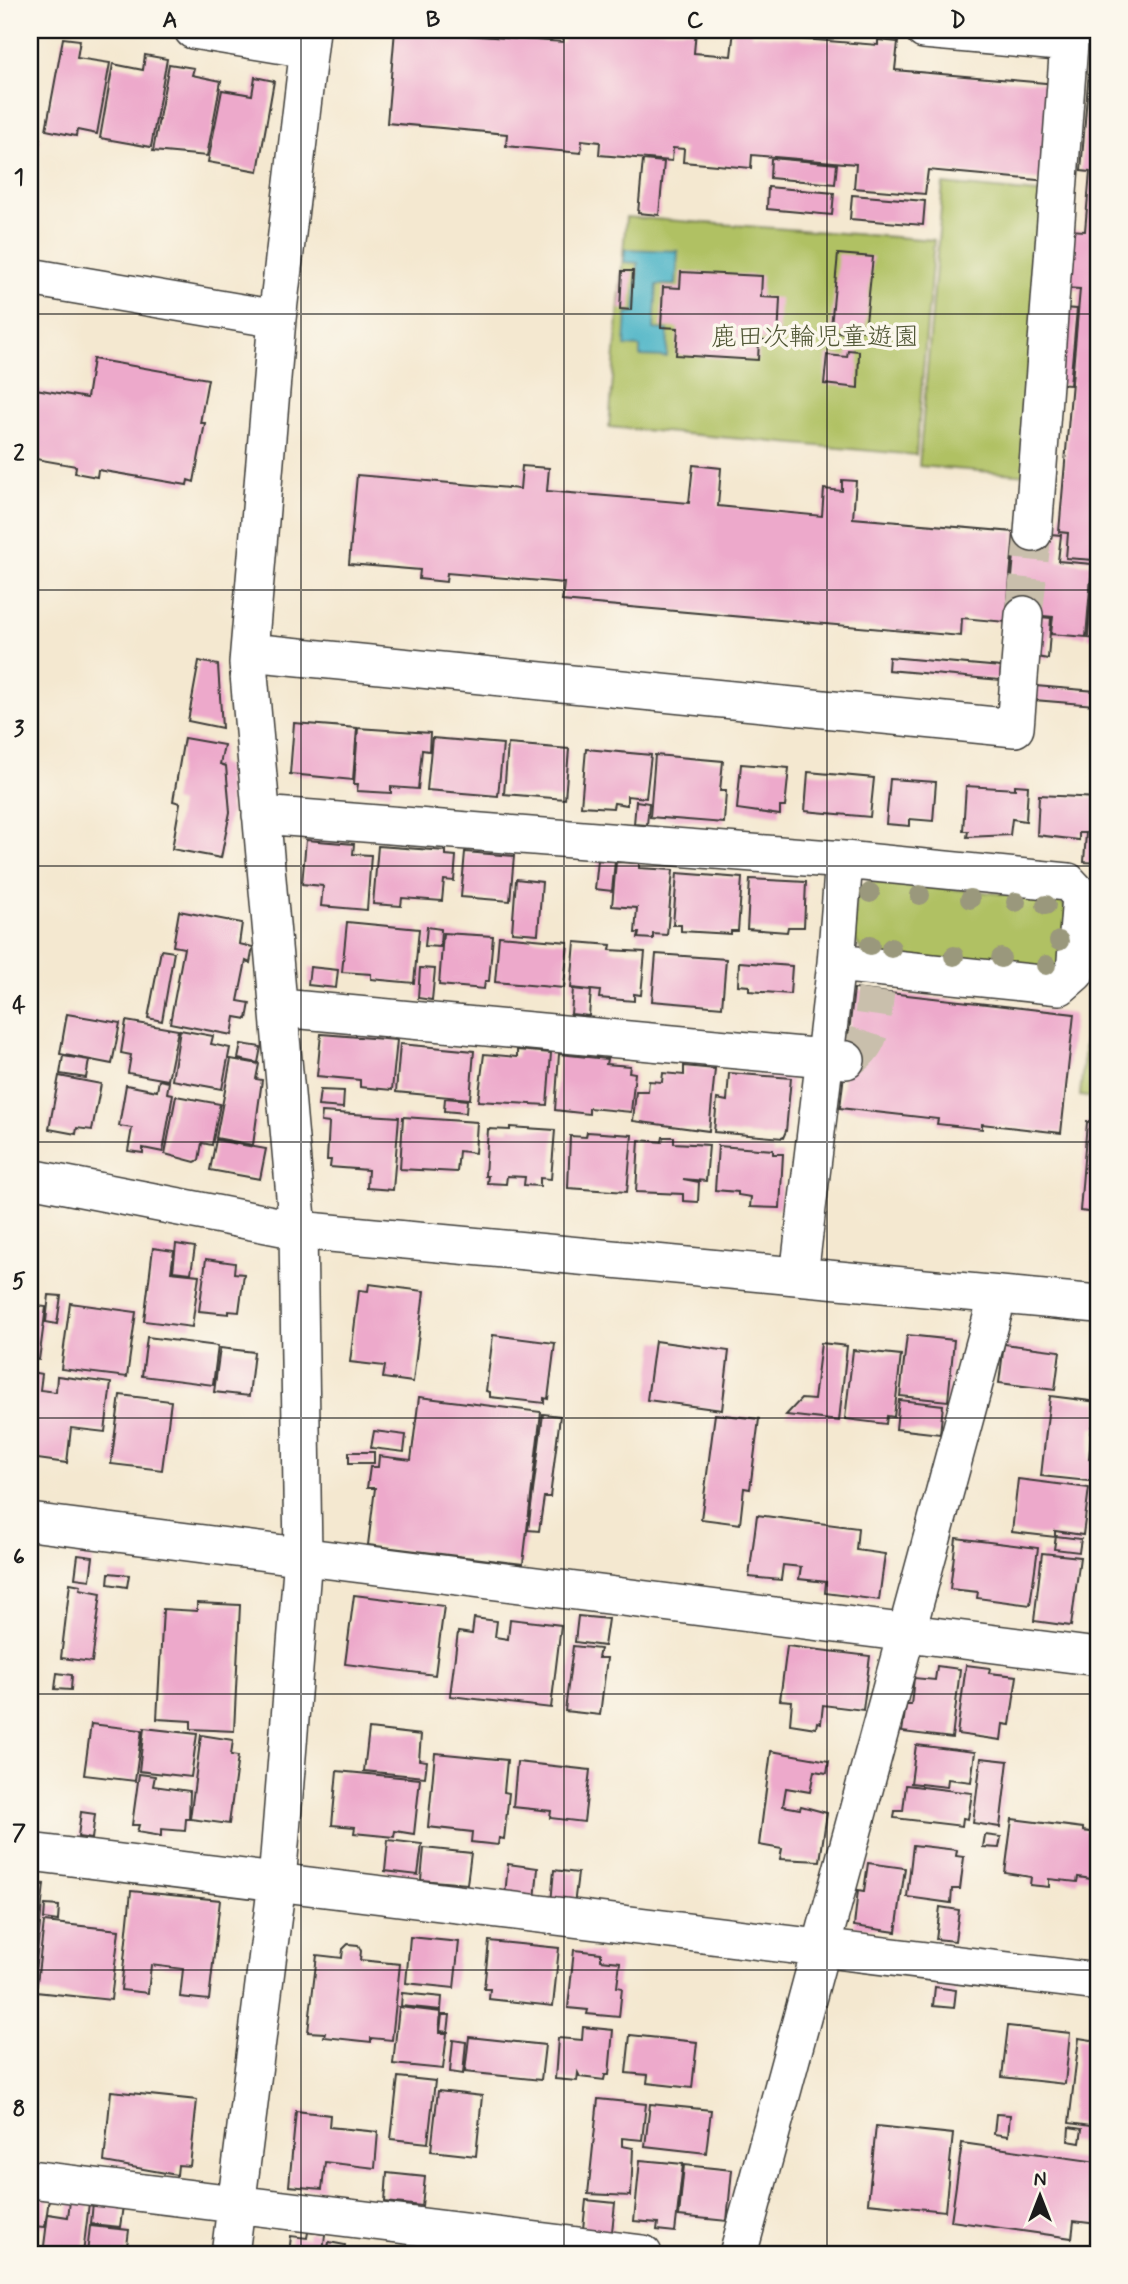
<svg xmlns="http://www.w3.org/2000/svg" width="1128" height="2284" font-family="Mynerve,'Klee One',sans-serif">
  <rect width="100%" height="100%" fill="#fbf7ec"/>
  <filter id="ink" filterUnits="userSpaceOnUse"><feTurbulence type="fractalNoise" baseFrequency=".0143" numOctaves="2"/><feDisplacementMap in="SourceGraphic" scale="14" xChannelSelector="R" yChannelSelector="G"/><feConvolveMatrix kernelMatrix="1 2 1 2 8 2 1 2 1" color-interpolation-filters="sRGB"/></filter>
  <filter id="wash" filterUnits="userSpaceOnUse"><feTurbulence type="fractalNoise" baseFrequency=".00686" numOctaves="4" result="noise"/><feDisplacementMap in="SourceGraphic" scale="28" xChannelSelector="R" yChannelSelector="G"/><feGaussianBlur stdDeviation="1.57" result="paint"/><feColorMatrix in="noise" values="0 0 0 0 0 0 0 0 0 0 0 0 0 0 0 0 0 1.4 0 .05"/><feComposite in="paint" operator="in"/></filter>
  <g filter="url(#wash)">
    <rect width="100%" height="100%" fill="#f4e8d0"/>
    <!-- green -->
    <path fill="#b0c164" stroke="#666e40" stroke-width="2" d="M943,184L1048,194L1027,475L919,466Z
      M626,217L934,240L916,455L609,427Z
      M869,881L1059,899L1068,910L1063,965L1052,974L864,954L852,936L857,892Z
      M1091,979H1098V1098L1080,1096Z"/>
    <!-- water -->
    <path fill="#48b3c6" stroke="#326871" stroke-width="2" d="M625,249L678,251L676,285H657L654,329L668,330L667,357L640,356V347L625,346L627,313L635,312L638,263L624,262Z"/>
    <g id="blocks">
      <!-- building -->
      <path fill="#eda9cb" d="M395,30L563,42L564,30H696L694,53L731,56L734,30H751V35L878,45V40L898,42L895,70L1057,84L1048,181L928,170L925,194L854,188L856,164L752,155L751,168L683,162L684,149L673,148L672,161L599,155L600,142L582,140L581,153L506,146L507,134L387,123Z
        M63,38L80,40L77,58L110,63L97,134L77,130L76,136L46,130Z
        M145,55L167,59L151,147L100,138L113,64L143,70Z
        M1090,58L1098,59V639L1088,638L1094,560L1066,558L1068,533L1059,532L1080,289L1064,288L1069,230L1085,231L1090,172L1081,171Z
        M169,64L194,68L192,75L221,81L207,156L153,151Z
        M255,77L274,81L258,171L208,162L222,90L252,95Z
        M30,137L40,139L31,185H30Z
        M771,158L837,164L835,184L770,178Z
        M643,160L664,162L659,215L638,213Z
        M768,187L834,193L832,215L767,209Z
        M852,195L925,201L923,225L850,219Z
        M838,254L873,257L865,331L844,329V333L834,331V327H831Z
        M622,271H633L631,310L620,309Z
        M681,272L762,276L761,297L780,298L778,340H759L758,360L676,355L678,328L661,327L663,287L680,288Z
        M1062,308L1077,309L1070,385L1056,384Z
        M848,350L859,351L858,388L824,384L827,355L847,357Z
        M93,359L208,379L200,423H205L194,482L188,480L187,485L98,470L97,477L75,473L76,466L30,458V388L87,398Z
        M693,465L721,468L718,506L822,516L824,489L842,491V480L856,481L853,518L1014,532L1006,622L962,618L961,636L562,601L564,583L447,573L446,582L419,579L420,570L349,564L357,475L520,489L522,466L549,468L547,491L689,503Z
        M1016,531L1061,535L1058,561L1092,564L1086,637L1051,634L1053,617L1009,613Z
        M1040,617L1051,618L1048,659L1037,657Z
        M889,657L1001,667L1000,680L888,670Z
        M199,661L218,665L222,728L188,721Z
        M1035,686L1096,691L1095,705L1034,700Z
        M294,723L357,728L353,780L290,774Z
        M358,728L430,733L429,751L422,750L418,789L391,787V793L357,791L358,784H354Z
        M184,738L224,745L220,764L226,766L230,812L221,858L172,849L180,803L173,801Z
        M432,738L503,744L498,796L427,790Z
        M508,744L569,749L565,799L504,794Z
        M586,749L651,755L646,798L627,796V805L614,803L613,808L581,806Z
        M655,755L723,761L720,791H726L724,823L650,817Z
        M741,764L789,768L785,807H780V815L737,809Z
        M808,772L874,778L870,817L805,811Z
        M890,779L936,782L933,821L910,819V826L886,824Z
        M1015,785L1028,786L1026,821L1012,819L1010,835L967,837L968,831H963L966,786L1015,789Z
        M1039,795L1098,798V863L1084,862L1086,833H1079V840L1037,835Z
        M636,801L649,803L647,825L634,824Z
        M306,840L354,844L353,854L371,855L367,910L321,906L323,886L302,884Z
        M378,846L446,851V855L456,856L454,881L444,880L442,901L402,898L401,906L373,904Z
        M465,852L514,856L510,901L461,897Z
        M598,860L615,861L612,891L595,889Z
        M616,862L639,863V868L673,870L667,935L653,934V939L638,938L639,933H635L637,908L612,906Z
        M677,873L742,878L738,931H731V934L681,931V925H673Z
        M516,879L542,882L538,934L512,932Z
        M750,879L806,882L804,927H788L787,932L747,929Z
        M179,911L242,923L239,944L253,947L250,963L246,961L238,1001L250,1003L247,1019L235,1017L232,1035L170,1023L184,948L173,946Z
        M347,922L419,929L414,983L371,979V974L342,972Z
        M427,927L441,929L440,947L425,946Z
        M443,933L493,936L489,981H485L484,989L439,985Z
        M499,936L568,942L564,988L495,982Z
        M575,942L611,945L610,950L645,952L641,995L634,994V1001L599,998L600,991L571,988Z
        M161,950L174,952L162,1021L148,1018Z
        M656,954L726,959L722,1007L652,1001Z
        M739,962L792,966L790,994L749,991V986L738,985Z
        M310,967L338,970L336,988L308,985Z
        M420,968L435,969L432,1000L418,998Z
        M573,989L591,991L589,1016L571,1014Z
        M854,989L1074,1014L1061,1133L982,1124V1129L937,1124L938,1119L840,1108Z
        M67,1014L120,1023L112,1064L60,1054Z
        M126,1021L178,1030L168,1080L128,1073L131,1055L121,1053Z
        M180,1030L213,1036L211,1044L230,1048L222,1089L172,1080Z
        M321,1034L397,1040L392,1090L360,1087V1080L317,1076Z
        M241,1044L261,1047L258,1063L238,1059Z
        M400,1044L474,1051L470,1099L396,1092Z
        M517,1050L551,1053L547,1105L478,1101L484,1054L517,1057Z
        M559,1054L607,1059L606,1064L630,1066L629,1072L635,1073L631,1112L589,1108V1114L555,1110Z
        M63,1056L89,1060L86,1078L60,1074Z
        M231,1059L259,1064L256,1079L262,1080L253,1145L216,1138Z
        M684,1066L715,1069L709,1131L633,1121L636,1091H648L649,1081L662,1082L663,1073L684,1075Z
        M729,1073L791,1078L786,1131L783,1138L714,1132L717,1099L727,1101Z
        M59,1076L101,1084L92,1130L77,1128L76,1134L49,1129Z
        M159,1080L169,1082L167,1093L173,1094L163,1152L143,1148V1153L128,1151L132,1128L119,1126L126,1085L157,1091Z
        M320,1090L344,1091L343,1108L318,1106Z
        M176,1096L220,1104L212,1145L202,1143L199,1160L195,1162L165,1154Z
        M445,1098L467,1100L466,1113L444,1111Z
        M322,1112L399,1117L393,1190L367,1188L368,1170L330,1167L331,1160H327L329,1123L321,1122Z
        M403,1117L477,1122L475,1153L459,1151L457,1172L400,1169Z
        M1087,1122L1098,1123V1213L1080,1211Z
        M510,1127L555,1130L551,1179L540,1178V1186L524,1185L525,1177L507,1176L506,1184L487,1183L488,1176H485L488,1129L510,1130Z
        M587,1132L632,1135L627,1192L568,1188L570,1136L586,1137Z
        M663,1137H674V1143L709,1145L706,1181L683,1179L699,1182L698,1202L683,1201V1194L636,1192L639,1140L662,1142Z
        M216,1140L266,1149L260,1179L210,1170Z
        M718,1146L773,1150V1154H783L780,1208L750,1207L751,1197L738,1195V1192L715,1190Z
        M176,1244L195,1247L191,1273L173,1271Z
        M153,1248L174,1251L171,1272L199,1275L192,1327L144,1321Z
        M206,1259L235,1263L234,1273L244,1274L239,1312L229,1311V1314L199,1311Z
        M369,1284L424,1291L413,1382L383,1378L385,1366L350,1362L359,1290L368,1291Z
        M49,1295L61,1296L57,1324L46,1322Z
        M70,1303L136,1312L127,1377L61,1369Z
        M30,1305L46,1307L39,1360L30,1359Z
        M493,1335L555,1343L548,1399L544,1398V1403L490,1397V1392L486,1391Z
        M907,1335L954,1340L948,1401L900,1396Z
        M147,1337L218,1346L213,1385L142,1376Z
        M655,1341L729,1351L722,1410L647,1400Z
        M821,1343L847,1346L839,1421L786,1415L801,1399L814,1400Z
        M1004,1344L1060,1351L1055,1390L999,1383Z
        M220,1348L254,1352L249,1396L214,1392Z
        M853,1350L901,1355L894,1417L887,1416L886,1424L845,1419Z
        M30,1372L42,1374L40,1390L56,1392L57,1376L111,1383L105,1432L71,1428L67,1463L30,1458Z
        M120,1395L171,1401L162,1470L111,1464Z
        M1050,1396L1098,1402V1428L1092,1427L1089,1459L1098,1460V1482L1041,1476Z
        M419,1397L541,1412L523,1564L368,1545L375,1488H367L370,1467H378L379,1456L411,1460Z
        M899,1400L943,1405L940,1434L896,1429Z
        M543,1414L560,1416L550,1497H544L539,1531L528,1530Z
        M715,1414L759,1419L750,1489L744,1488L740,1524L701,1519Z
        M374,1431L406,1435L404,1452L371,1448Z
        M349,1452H374V1463H349Z
        M1018,1479L1089,1488L1083,1535L1055,1531V1537L1012,1532Z
        M757,1515L858,1528L856,1550L885,1554L879,1600L825,1593L826,1582L799,1579L801,1567L783,1565L781,1580L749,1577Z
        M1056,1536L1081,1539L1079,1552L1054,1549Z
        M956,1538L1038,1548L1030,1605L977,1598L978,1592L950,1589Z
        M1042,1553L1080,1557L1071,1626L1034,1621Z
        M78,1555L93,1557L90,1580L75,1578Z
        M109,1573L129,1575L127,1587L108,1584Z
        M70,1583L81,1585L80,1589L101,1593L92,1662L61,1658Z
        M354,1595L444,1606L435,1675L345,1664Z
        M197,1603L240,1605L234,1731L191,1729V1721L157,1719L163,1609L197,1611Z
        M578,1616L608,1619L604,1646L575,1642Z
        M474,1618L497,1621L495,1637L508,1639L510,1619L561,1625L551,1708L450,1696L458,1632L472,1634Z
        M573,1646L600,1649L598,1658H607L600,1715L565,1711Z
        M787,1646L870,1656L863,1710L823,1705L821,1723L817,1722L816,1728L790,1724L792,1701L780,1700Z
        M966,1665L990,1668L989,1673L1017,1676L1010,1725L1003,1724L1001,1740L957,1734Z
        M937,1666L960,1669L952,1738L902,1732L906,1705H911L914,1678L935,1680Z
        M57,1673L72,1675L71,1690L55,1689Z
        M91,1724L142,1730L135,1781L84,1775Z
        M144,1728L197,1734L191,1777L139,1771Z
        M369,1729L421,1735L419,1760L427,1761L425,1777L364,1771Z
        M201,1735L233,1740L231,1755L238,1756L229,1824L190,1819Z
        M916,1745L975,1752L971,1782L948,1779L947,1787L911,1783Z
        M771,1751L829,1761L827,1773L814,1771L810,1792L786,1788L783,1806L800,1809L801,1806L827,1813L820,1861L780,1859L782,1849L759,1845Z
        M435,1753L507,1760L504,1792L509,1793L504,1839L499,1838L498,1845L471,1842L472,1832L428,1827Z
        M981,1758L1008,1761L1000,1827L973,1823Z
        M517,1762L590,1770L584,1822L550,1818L551,1811L513,1807Z
        M337,1771L420,1779L414,1834L395,1831L394,1837L354,1833L355,1827L332,1825Z
        M139,1774L155,1776L153,1786L190,1791L189,1819H186L185,1831L161,1829V1836L137,1832L139,1825H132Z
        M906,1785L972,1793L968,1819L963,1818L962,1826L894,1818L895,1811H903Z
        M81,1812L95,1814L92,1839L78,1837Z
        M1012,1819L1083,1828V1831L1098,1833V1880L1078,1877L1077,1882L1049,1879V1887L1030,1885L1031,1877L1005,1873Z
        M985,1835L1001,1837L999,1848L983,1847Z
        M388,1840L422,1844L418,1875L385,1871Z
        M913,1845L957,1850L956,1856L964,1857L960,1889H952L951,1903L907,1897Z
        M424,1848L471,1853L467,1884L421,1880Z
        M868,1863L905,1868L896,1932L854,1926L858,1890L864,1891Z
        M508,1864L538,1868L535,1900L505,1896Z
        M554,1870L578,1873L574,1905L551,1903Z
        M34,1883L44,1884L41,1912H31Z
        M131,1891L220,1900L209,2000L180,1997L183,1969L151,1965L148,1993L121,1990Z
        M45,1905L59,1906L58,1921L44,1919Z
        M940,1907L959,1910L955,1941L936,1939Z
        M30,1913L41,1914L32,2001H30Z
        M44,1922L119,1930L111,2000L36,1992Z
        M410,1937L459,1942L454,1988L406,1983Z
        M489,1941L559,1948L553,2006L489,1999L490,1989H484Z
        M348,1944L358,1945L361,1951L360,1960L400,1964L392,2040L371,2038V2042L324,2037L325,2033L308,2032L317,1955L342,1958L343,1949Z
        M574,1950L601,1953V1960L620,1962L617,1987L622,1988L619,2017L587,2014L588,2010L568,2008Z
        M935,1987L956,1990L954,2008L933,2006Z
        M402,1993L442,1997L441,2010L401,2006Z
        M399,2007L441,2012L439,2033H447L443,2069L393,2064Z
        M442,2015H450L448,2032L440,2031Z
        M1008,2026L1070,2033L1065,2084L1002,2077Z
        M583,2027L613,2030L609,2075H605L604,2080L580,2077L578,2073L577,2081L555,2079L558,2038L582,2040Z
        M630,2035L697,2042L692,2088L647,2083L648,2075L626,2073Z
        M469,2037L545,2045L541,2080L465,2072Z
        M1079,2038L1098,2041V2127L1069,2123Z
        M453,2040L466,2042L463,2074L450,2072Z
        M398,2077L435,2081L428,2143L391,2139Z
        M111,2091L197,2100L190,2166L178,2165L177,2175L104,2162Z
        M438,2091L482,2096L476,2156L431,2151Z
        M598,2099L646,2104L642,2140L622,2138V2146L633,2148L631,2196L588,2194Z
        M650,2104L711,2110L706,2153L645,2146Z
        M296,2111L330,2115L329,2127L378,2132L375,2168L325,2162L322,2189L289,2186Z
        M996,2114L1010,2115L1008,2136L994,2134Z
        M876,2126L953,2134L945,2211L868,2203Z
        M1069,2127L1082,2129L1080,2143L1068,2141Z
        M962,2143L1098,2162V2224L1074,2221L1072,2238L951,2221Z
        M640,2160L683,2164L675,2232L657,2230L658,2223L634,2221Z
        M684,2165L732,2170L727,2221L679,2216Z
        M387,2173L425,2177L422,2206L385,2202Z
        M35,2198L49,2199L45,2227L31,2226Z
        M586,2200L615,2203L612,2232L583,2229Z
        M70,2201L89,2203L83,2254H43L48,2214L68,2217Z
        M93,2202L123,2206L120,2227L91,2224Z
        M90,2226L129,2230L126,2254H87Z
        M308,2232L325,2234L323,2254H289L291,2236L307,2238Z
        M329,2242L345,2245L344,2254H327Z"/>
    </g>
  </g>
  <g filter="url(#ink)">
    <use href="#blocks" fill-opacity="0" stroke="#3c3b37" stroke-width="2"/>
    <g fill="none" stroke-linecap="round" stroke-linejoin="round">
      <!-- minor-tunnel -->
      <path stroke="#c9bfac" stroke-width="37" stroke-dasharray="37 18" stroke-linecap="butt" d="M1024,615L1033,533
        M846,1060C874,1046 872,1020 876,991"/>
      <!-- minor casing -->
      <g stroke="#3c3b37" stroke-width="40">
        <path id="minor" d="M193,30L308,49
          M924,30L1069,43L1033,533
          M30,277L277,319
          M249,652L1015,728L1024,615
          M261,815L844,860L836,963L799,1276
          M836,963L1060,986L1075,973L1081,896L1068,882L844,860
          M281,1008L846,1060
          M30,1178L298,1230L1098,1304
          M30,1522L1098,1657
          M30,1852L1098,1982
          M30,2179L643,2254
          M230,2254L277,1882L303,1556L298,1230L248,663L277,319L311,30
          M738,2254L998,1295"/>
      </g>
      <!-- minor -->
      <use href="#minor" stroke="#fff" stroke-width="37"/>
    </g>
    <!-- trees -->
    <g fill="#9a987b">
      <circle cx="870" cy="893" r="10"/>
      <circle cx="920" cy="895" r="10"/>
      <circle cx="970" cy="899" r="10"/>
      <circle cx="1016" cy="902" r="10"/>
      <circle cx="1046" cy="905" r="10"/>
      <circle cx="1059" cy="941" r="10"/>
      <circle cx="870" cy="945" r="10"/>
      <circle cx="891" cy="948" r="10"/>
      <circle cx="954" cy="956" r="10"/>
      <circle cx="1001" cy="958" r="10"/>
      <circle cx="1046" cy="965" r="10"/>
    </g>
  </g>
  <!-- grid -->
  <path fill="none" stroke="#1c1c1c" stroke-width="2" stroke-opacity="0.55" d="M301,30V2254M564,30V2254M827,30V2254M30,314H1098M30,590H1098M30,866H1098M30,1142H1098M30,1418H1098M30,1694H1098M30,1970H1098"/>
  <g text-anchor="middle" dominant-baseline="central" stroke-width="7" stroke-linejoin="round" paint-order="stroke">
    <!-- park labels -->
    <g font-size="26" fill="#505635" stroke="#fbf7ec">
      <text x="815" y="338">鹿田次輪児童遊園</text>
    </g>
  </g>
  <!-- margin -->
  <rect width="1128" height="2284" fill="none" stroke="#fbf7ec" stroke-width="77"/>
  <!-- north arrow -->
  <g transform="translate(1040 2196)" stroke="#fbf7ec" stroke-width="5" paint-order="stroke">
  <path d="M0-5L12 26L0 18L-12 26Z" fill="#1c1c1c"/>
  <text y="-10" font-size="19" font-weight="bold" text-anchor="middle" fill="#1c1c1c">N</text>
  </g>
  <rect x="38" y="38" width="1052" height="2208" fill="none" stroke="#1c1c1c" stroke-width="2.5"/>
  <g font-size="23" text-anchor="middle" font-weight="bold" fill="#1c1c1c">
    <text x="170" y="27">A</text>
    <text x="433" y="27">B</text>
    <text x="695" y="27">C</text>
    <text x="958" y="27">D</text>
    <text x="19" y="184">1</text>
    <text x="19" y="460">2</text>
    <text x="19" y="736">3</text>
    <text x="19" y="1012">4</text>
    <text x="19" y="1288">5</text>
    <text x="19" y="1564">6</text>
    <text x="19" y="1840">7</text>
    <text x="19" y="2116">8</text>
  </g>
</svg>
